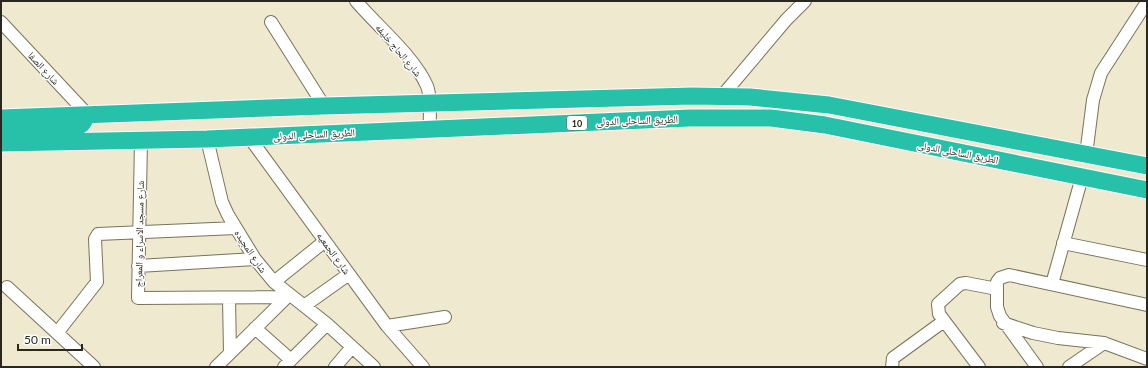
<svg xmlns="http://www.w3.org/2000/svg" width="1148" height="368" font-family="Lato,'Noto Naskh Arabic',sans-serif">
  <rect width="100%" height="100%" fill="#efe9cf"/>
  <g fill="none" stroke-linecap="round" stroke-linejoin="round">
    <!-- minor casing -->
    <g stroke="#78735b" stroke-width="14">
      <path id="minor" d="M356,1C377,26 414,56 427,86C432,98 429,116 430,129
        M1,22L88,115
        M271,22L324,106
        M722,96L786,20L805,1
        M249,137L387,326L423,367
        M207,139L222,202L228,215L255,259L274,282L327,324L374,367
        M141,141L138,298L287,297
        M1086,155L1093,100L1101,73L1147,2
        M1063,243L1147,260
        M138,266L255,259
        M274,282L325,241
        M1052,284L1082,177
        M7,287L94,367
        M229,298L230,353
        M304,306L349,274
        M1003,323L1033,333L1058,338L1104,343L1147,359
        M387,326L445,317
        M255,328L291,360
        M57,333L97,282L95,239L98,234L236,228
        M216,367L289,295
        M284,367L327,324
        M335,367L352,347
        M892,367L893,358L944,321
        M979,367L939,314L938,304L960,284L966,283L997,289
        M1037,367L1000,316L997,307V282L1000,278L1009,275L1147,305
        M1069,367L1104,343"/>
    </g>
    <!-- highway casing -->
    <g stroke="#fff" stroke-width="19">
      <path id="highway" d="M1,118L324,106L692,96L750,97L829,105L1147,166
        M1,129H73L82,124L88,115
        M1,143L207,139L690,118H771L825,125L1147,190"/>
    </g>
    <!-- minor -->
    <use href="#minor" stroke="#fff" stroke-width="12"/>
    <!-- highway -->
    <use href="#highway" stroke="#26c1a8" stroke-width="17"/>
  </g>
  <g text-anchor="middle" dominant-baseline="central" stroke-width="3" stroke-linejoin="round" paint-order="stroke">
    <!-- shield labels -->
    <rect fill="#fff" stroke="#6a6862" stroke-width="1" x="567" y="116" width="20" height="14" rx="3"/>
    <g font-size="9" font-weight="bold" fill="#2a271e">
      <text x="577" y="123">10</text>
    </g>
    <!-- street labels -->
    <g font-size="10" fill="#2a271e" stroke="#fff">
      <text transform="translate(399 50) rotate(50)">شارع الحاج خليفه</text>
      <text transform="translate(44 68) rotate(47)">شارع الصفا</text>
      <text transform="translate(637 120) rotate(-2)">الطريق الساحلى الدولى</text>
      <text transform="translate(314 134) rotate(-3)">الطريق الساحلى الدولى</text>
      <text transform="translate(958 152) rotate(11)">الطريق الساحلى الدولى</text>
      <text transform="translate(139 234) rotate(-89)">شارع مسجد الاسراء و المعراج</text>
      <text transform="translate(251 251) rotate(56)">شارع المجيده</text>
      <text transform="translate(334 253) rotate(54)">شارع الجمعيه</text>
    </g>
  </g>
  <!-- border -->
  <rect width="1148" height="368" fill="none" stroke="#2a271e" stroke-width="4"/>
  <!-- scale -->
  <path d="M18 344v6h64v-6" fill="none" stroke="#2a271e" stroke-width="2"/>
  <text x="24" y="344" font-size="12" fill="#2a271e" stroke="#ffffff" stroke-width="3" paint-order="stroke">50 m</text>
</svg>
